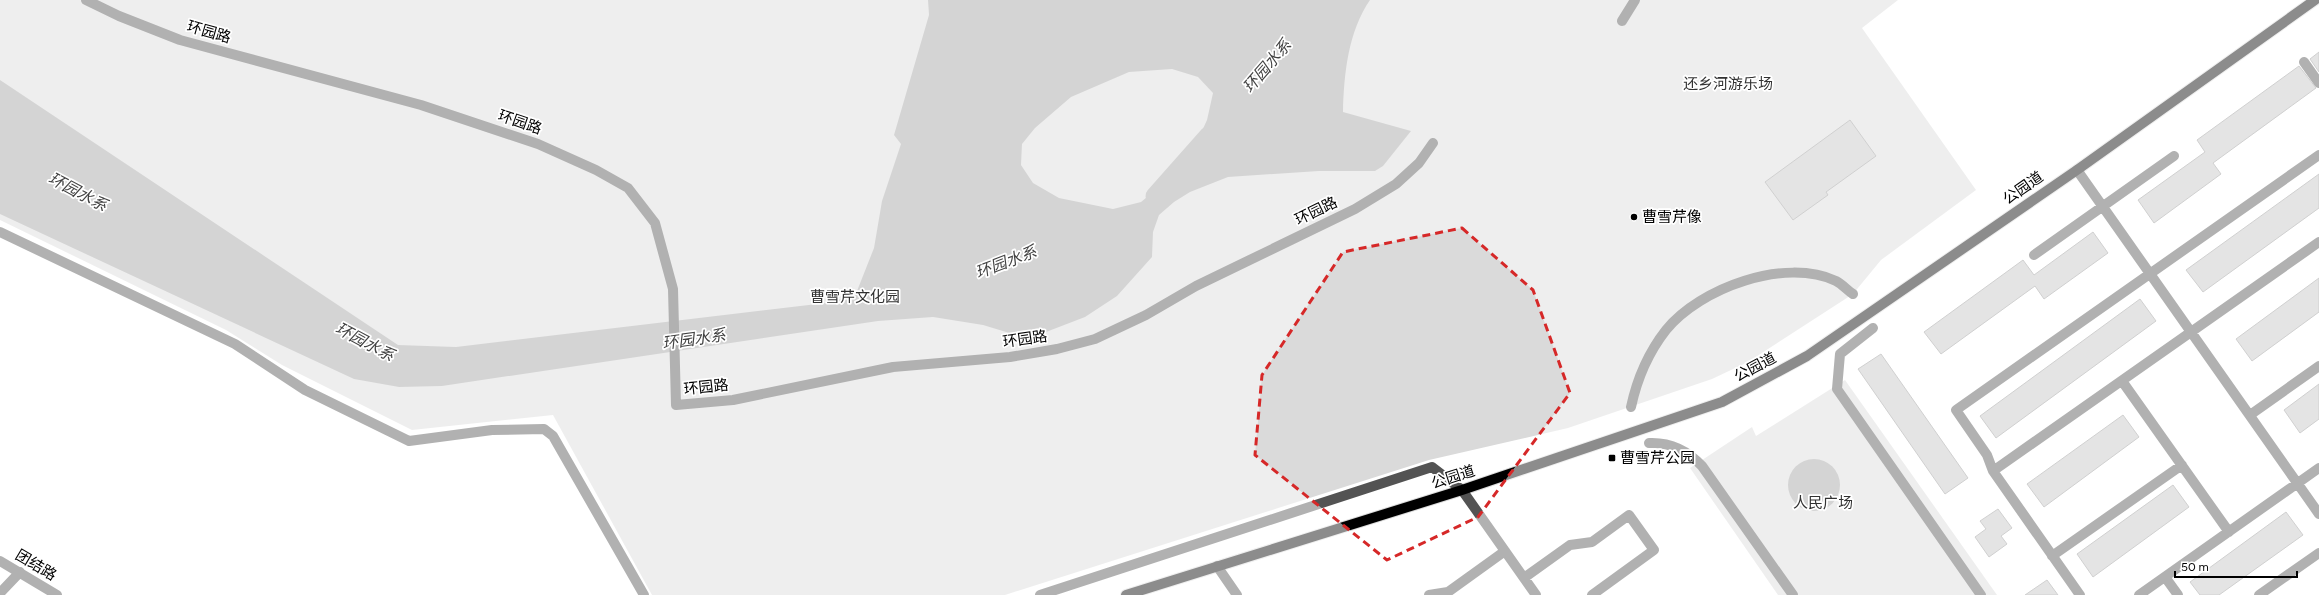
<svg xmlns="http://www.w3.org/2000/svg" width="2319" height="595" font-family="Figtree,'Noto Sans SC',sans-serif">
  <rect width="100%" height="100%" fill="#fff"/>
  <!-- green -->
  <path fill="#dadada" d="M0,0H1898L1862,28L1976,190L1881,260L1853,294L1748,362L1712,379L1568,428L1429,460L1005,595H652L553,415L412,430L282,365L226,330L0,220Z
    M1845,380L1997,595H1778L1690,468L1752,427L1756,436Z"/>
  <!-- water -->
  <path fill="#a1a1a1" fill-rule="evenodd" d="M928,0H1370C1348,32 1344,74 1343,112L1411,131L1383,166L1375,171H1319L1228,177L1190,192L1174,202L1159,215L1153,232L1152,257L1117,296L1085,317L1046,332L1016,335L983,325L933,317L878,321L442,386L399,387L354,379L0,214V80L398,345L456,347L834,302L857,291L874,248L882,201L901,144L894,135L929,15ZM1172,69L1198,77L1213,93L1207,120L1191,155L1170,178L1141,202L1113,209L1059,198L1033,183L1021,165L1022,144L1035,128L1071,97L1129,72Z
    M1788 485a26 26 0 1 1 52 0a26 26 0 1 1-52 0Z"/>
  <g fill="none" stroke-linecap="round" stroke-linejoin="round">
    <!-- canal -->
    <path stroke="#a1a1a1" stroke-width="17" d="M1154,196L1208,135"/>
  </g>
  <!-- building -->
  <path fill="#c3c3c3" stroke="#979797" d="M2319,52V72L2310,59Z
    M2299,66L2316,88L2213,163L2221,174L2154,223L2138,200L2205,152L2197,140Z
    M1850,120L1876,156L1826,192L1828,195L1793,220L1765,182Z
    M2319,174V208L2203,292L2186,270Z
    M2093,232L2108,253L2044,299L2035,286L1941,354L1924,332L2023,260L2034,275Z
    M2319,278V312L2252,361L2236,339Z
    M2140,299L2156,321L1996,438L1980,416Z
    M1881,354L1968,478L1945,494L1858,369Z
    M2319,384V419L2300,433L2284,410Z
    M2123,415L2139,437L2044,507L2027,484Z
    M2173,485L2189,507L2093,577L2077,554Z
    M1998,509L2012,528L2001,536L2007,544L1989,557L1975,537L1986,529L1980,521Z
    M2286,512L2303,535L2219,595H2200L2190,582Z
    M2047,580L2058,595H2025Z"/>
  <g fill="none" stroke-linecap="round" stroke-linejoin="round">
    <!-- major casing -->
    <g stroke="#dbdbdb" stroke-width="12">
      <path id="major" d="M1126,595L1462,490L1722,402L1807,356L2077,170L2315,0"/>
    </g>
    <!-- minor -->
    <path stroke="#535353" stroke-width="10" d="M86,0L119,16L180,40L421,105L538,144L596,170L628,188L655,223L673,289L676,405L733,400L893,367L1010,357L1057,349L1095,339L1146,315L1196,286L1355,209L1396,184L1419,163L1433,143
      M1622,21L1635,0
      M2304,62L2319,83
      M2077,170L2319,514
      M0,232L235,344L305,390L409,441L492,430L544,429L553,436L644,595
      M2034,255L2174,156
      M1873,328L1840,354L1837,389L1981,595
      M2122,381L2229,532
      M1631,407C1637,379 1648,353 1666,330C1700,288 1785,257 1836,281C1842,284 1847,290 1853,294
      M2250,415L2319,366
      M1649,443C1670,442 1688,451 1702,466L1793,595
      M1993,471L2319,242
      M2052,556L2182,465
      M0,561L57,595
      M1217,566L1237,595
      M2165,577L2178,595
      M1524,578L1570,545L1592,542L1629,515L1654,550L1592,595
      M0,593L20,572
      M1040,595L1432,467L1462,490L1536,595
      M1429,595L1448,592L1505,551
      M2080,595L1993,471L1987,455L1956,410L2319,155
      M2139,595L2319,468
      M2259,595L2319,553"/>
    <!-- major -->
    <use href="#major" stroke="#000" stroke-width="10"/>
  </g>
  <!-- marked area -->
  <path d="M0 0H2319V595H0ZM1462,228L1533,290L1570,393L1478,517L1387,560L1255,455L1262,375L1343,252Z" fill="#fff" fill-opacity=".55" fill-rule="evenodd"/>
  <path fill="none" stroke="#d62828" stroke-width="3" stroke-dasharray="8 5" stroke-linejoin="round" d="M1462,228L1533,290L1570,393L1478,517L1387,560L1255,455L1262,375L1343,252Z"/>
  <!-- markers -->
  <g fill="#000" stroke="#fff" stroke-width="1.5">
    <circle cx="1634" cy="217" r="4"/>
    <rect x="1608" y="454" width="8" height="8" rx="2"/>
  </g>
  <g text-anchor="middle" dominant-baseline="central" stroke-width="3.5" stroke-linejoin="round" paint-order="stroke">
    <!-- street labels -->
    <g font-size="15" fill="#000" stroke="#fff">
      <text transform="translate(209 32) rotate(16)">环园路</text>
      <text transform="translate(520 122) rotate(19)">环园路</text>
      <text transform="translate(2023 188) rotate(-35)">公园道</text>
      <text transform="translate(1316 211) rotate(-26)">环园路</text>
      <text transform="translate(1025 339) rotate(-8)">环园路</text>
      <text transform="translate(1755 367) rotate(-28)">公园道</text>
      <text transform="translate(706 387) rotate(-6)">环园路</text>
      <text transform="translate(1453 477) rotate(-18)">公园道</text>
      <text transform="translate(36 565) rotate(31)">团结路</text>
    </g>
    <!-- park labels -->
    <g font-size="15" fill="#313131" stroke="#fff">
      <text x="1728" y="84">还乡河游乐场</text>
      <text x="855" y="297">曹雪芹文化园</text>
      <text x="1823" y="503">人民广场</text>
    </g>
    <!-- poi labels -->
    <g font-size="15" fill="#000" stroke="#fff" text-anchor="start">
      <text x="1642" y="217">曹雪芹像</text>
      <text x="1620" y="458">曹雪芹公园</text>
    </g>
    <!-- water labels -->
    <g font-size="16" font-style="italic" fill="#424242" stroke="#fff">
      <text transform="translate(1267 66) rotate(-49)">环园水系</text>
      <text transform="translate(78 192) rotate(28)">环园水系</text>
      <text transform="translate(1006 262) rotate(-21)">环园水系</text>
      <text transform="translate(694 339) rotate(-8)">环园水系</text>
      <text transform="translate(365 342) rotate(28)">环园水系</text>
    </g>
  </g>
  <!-- scale -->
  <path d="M2175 571v6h122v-6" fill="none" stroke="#000000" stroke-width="2"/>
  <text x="2181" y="571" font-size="12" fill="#000000" stroke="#ffffff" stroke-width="3" paint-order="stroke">50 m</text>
</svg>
